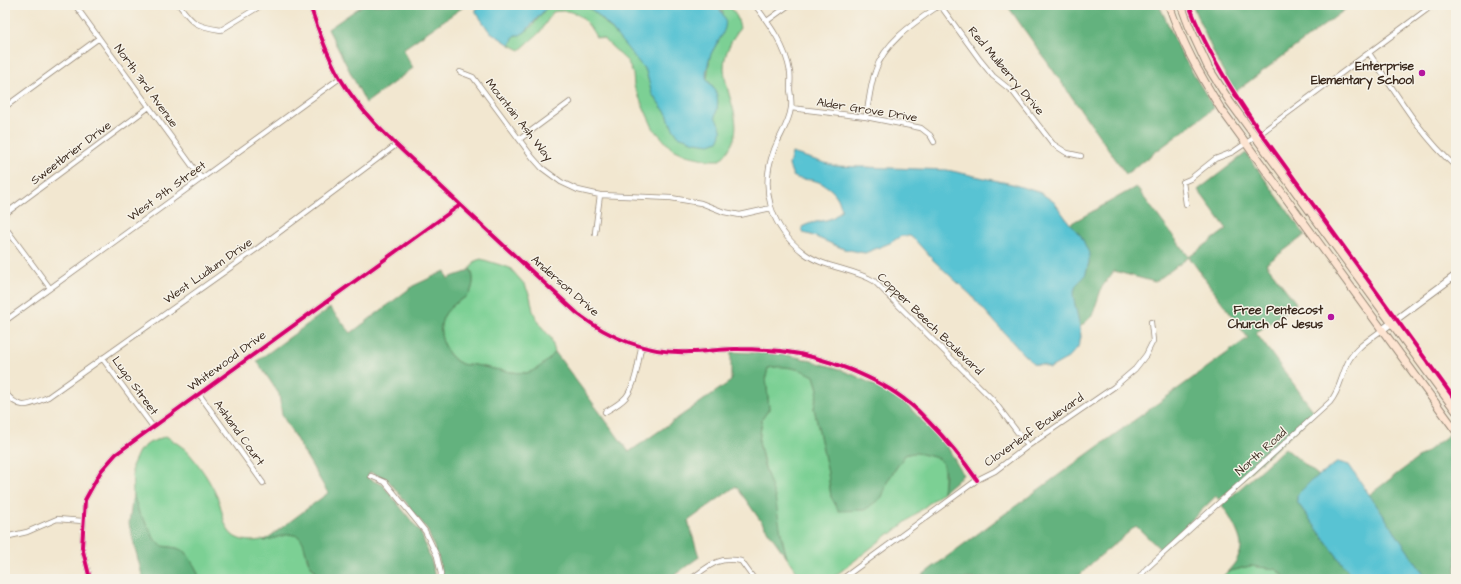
<svg xmlns="http://www.w3.org/2000/svg" width="1461" height="584" font-family="'Architects Daughter',sans-serif">
  <rect width="100%" height="100%" fill="#f7f3e8"/>
  <filter id="ink" filterUnits="userSpaceOnUse"><feTurbulence type="fractalNoise" baseFrequency=".025" numOctaves="2"/><feDisplacementMap in="SourceGraphic" scale="8" xChannelSelector="R" yChannelSelector="G"/><feConvolveMatrix kernelMatrix="1 2 1 2 8 2 1 2 1" color-interpolation-filters="sRGB"/></filter>
  <filter id="wash" filterUnits="userSpaceOnUse"><feTurbulence type="fractalNoise" baseFrequency=".012" numOctaves="4" result="noise"/><feDisplacementMap in="SourceGraphic" scale="16" xChannelSelector="R" yChannelSelector="G"/><feGaussianBlur stdDeviation="0.9" result="paint"/><feColorMatrix in="noise" values="0 0 0 0 0 0 0 0 0 0 0 0 0 0 0 0 0 1.4 0 .05"/><feComposite in="paint" operator="in"/></filter>
  <g filter="url(#wash)">
    <rect width="100%" height="100%" fill="#f2e7d0"/>
    <!-- green -->
    <path fill="#7bd094" stroke="#5b7d59" d="M549,5H585L596,13L625,44L646,71L652,94L667,114L672,127L688,140L702,142C714,119 727,103 707,79L710,55L721,37L723,12L715,5H729L737,17L740,28C732,39 724,53 724,68C726,103 752,129 720,160H709L686,155L671,148L653,128L634,86L633,74L628,62L604,39L596,37C586,19 576,7 553,12L540,32L520,50L510,45L515,35C530,35 539,15 549,5Z
      M481,259L510,268L525,285L530,296L533,311L541,326L551,338L555,352C550,360 535,372 526,373C509,373 490,368 475,365C470,364 464,366 460,363C454,360 447,352 444,345C437,327 441,314 456,303C459,300 463,299 466,297C474,291 475,276 470,269L475,261Z
      M780,366L803,370L814,376L818,389L814,408L828,473L831,497H882L888,480L905,455L915,452L938,458L942,462L944,470V479L943,492L891,534L890,533L831,579H802L787,558L759,442L762,419L769,409L766,377L768,368Z
      M166,436C172,440 180,445 186,450C199,464 211,482 218,499C223,510 223,530 235,537C256,549 286,529 298,536C307,541 304,555 309,563C312,568 317,573 321,577V579H200L195,567L177,548L162,546L155,540L146,523L139,513L133,494L132,466L139,451L149,443Z
      M1250,566L1276,569L1287,579H1220L1227,572Z"/>
    <!-- forest -->
    <path fill="#64b27e" stroke="#506e4e" d="M363,5H466L403,49L413,68L366,103L328,29Z
      M1007,5H1159L1182,55L1214,108L1126,174Z
      M1192,5H1351L1235,92L1217,60Z
      M1246,153L1305,235L1266,264L1296,303L1256,333L1315,413L1219,500L1216,496L1161,550L1136,526L1094,561L1076,579H917L995,521L1248,338L1189,257L1155,282L1114,271L1102,287L1092,316L1080,327L1073,296L1076,285L1085,276L1089,262L1081,236L1070,224L1136,187L1189,257L1227,229L1198,190Z
      M470,269C475,276 474,291 466,297C463,299 459,300 456,303C441,314 437,327 444,345C447,352 453,360 460,363C464,366 470,364 475,365C490,368 509,373 526,373C535,372 550,360 555,352L629,452L731,381V352L781,354L801,358L836,368L854,375L882,389L907,405L939,438L947,446L963,475L943,492C944,483 948,465 939,459C935,457 930,456 926,455C918,453 913,452 905,455L888,480L882,497L865,510L839,511L831,497L828,473L814,408L818,389L814,376C799,368 784,365 768,368L766,377L769,409L762,419L759,442L764,465L775,497L782,539L787,558L736,486L688,521L699,557L669,579H442L439,560L427,529L388,480L370,472L367,478L383,485L421,533L432,563L435,579H321V577L309,563L303,542L298,536L289,534L264,541L328,493L282,415L279,394L257,361L330,308L351,333L413,286L445,271L448,279C457,273 462,276 470,269Z
      M1450,434L1456,442V579H1427L1369,495Z
      M1285,448L1319,476L1297,495V502L1354,579H1287L1276,569L1250,566L1227,572C1233,566 1242,555 1241,545C1240,533 1228,514 1222,505Z
      M133,494L139,513L146,523L155,540L162,546L177,548L186,552L195,567L200,579H143L129,524Z"/>
    <!-- water -->
    <path fill="#59c3d3" stroke="#4a7678" d="M485,5H549L525,32L520,35H515L510,45L489,31L476,12V9Z
      M585,5H715C741,28 711,40 708,65C707,69 705,76 707,80C709,83 712,85 713,87C720,97 718,107 715,117C721,128 724,130 718,141L710,144L695,142L678,136L672,127L667,114L652,94L646,71L609,26L596,13Z
      M792,153L835,166L947,170L1012,184L1041,193L1054,202L1070,224L1081,236L1089,253V262L1085,276L1076,285L1073,296L1080,327L1081,337L1078,347L1068,358L1050,368L1043,365L1034,364L1023,354L971,295L932,259L915,240L910,236H901L890,243L865,253L844,249L811,235L803,233L802,227C818,218 830,225 842,209C840,205 839,200 837,197C832,188 820,181 811,180C804,179 799,180 793,176L789,165Z
      M1338,462L1349,465L1427,579H1354L1297,502V495L1311,481Z"/>
  </g>
  <g filter="url(#ink)">
    <g fill="none" stroke-linecap="round" stroke-linejoin="round">
      <!-- minor casing -->
      <g stroke="#968877" stroke-width="6">
        <path id="minor" d="M75,5L201,178
          M179,5C194,25 196,26 221,30L262,5
          M310,5C318,30 327,55 340,78C363,117 399,147 432,178C480,224 529,269 578,314C611,339 649,354 690,352C706,352 723,348 739,349C753,349 767,350 781,351C822,356 878,377 909,403C916,408 921,414 927,420C946,439 962,458 977,480
          M755,5C770,25 786,47 790,72C791,78 790,84 790,90C791,96 792,103 791,108C789,124 779,136 774,150C759,189 771,228 804,253C824,268 851,268 874,281L993,400L1028,446
          M940,5L980,60L993,76L1013,92L1053,144L1067,153L1081,156
          M767,21L789,5
          M1369,53C1396,93 1420,135 1456,167
          M460,72L473,77L533,158L542,168L561,182L578,190L600,195L671,198L701,203L724,212L740,215L771,208
          M5,107L99,38
          M791,108L866,117L921,128L930,135L934,142
          M866,117C869,102 870,86 875,72C884,42 915,22 940,5
          M520,139L570,102
          M1186,204L1183,182L1190,179L1215,159L1233,152L1261,133L1433,5
          M5,214L149,107
          M5,227L50,288
          M595,233L600,195
          M5,321L340,78
          M102,358L153,427
          M5,392C20,412 29,405 48,397L258,248L396,145
          M199,394L263,483
          M605,412C612,408 621,403 626,397C636,384 638,363 641,348
          M371,476L385,482L425,531L437,556L441,574L440,579
          M5,537L27,532L57,519L83,521
          M90,579L82,547L85,500L101,471L116,454L460,205
          M691,579C709,566 718,556 741,561L754,579
          M842,579L977,480L995,471L1028,446L1114,387L1135,369L1146,355L1153,341L1151,322
          M1138,579L1146,569L1330,402C1340,390 1341,376 1348,362C1355,348 1370,339 1382,330"/>
      </g>
      <!-- tertiary casing -->
      <g stroke="#968877" stroke-width="8">
        <path id="tertiary" d="M1382,330L1456,275"/>
      </g>
      <!-- secondary casing -->
      <g stroke="#968877" stroke-width="9">
        <path id="secondary" d="M1169,5C1182,43 1200,75 1221,109L1456,431
          M1181,5L1189,26L1208,67L1230,102L1456,411"/>
      </g>
      <!-- minor -->
      <use href="#minor" stroke="#fff" stroke-width="4.5"/>
      <!-- tertiary -->
      <use href="#tertiary" stroke="#fff" stroke-width="6"/>
      <!-- secondary -->
      <use href="#secondary" stroke="#fde4d1" stroke-width="7"/>
      <!-- cycleway casing -->
      <g stroke="#f7f3e8" stroke-width="6">
        <path id="cycleway" d="M310,5C318,30 327,55 340,78C363,117 399,147 432,178C480,224 529,269 578,314C611,339 649,354 690,352C706,352 723,348 739,349C753,349 767,350 781,351C822,356 878,377 909,403C916,408 921,414 927,420C946,439 962,458 977,480
          M1189,5C1208,54 1232,91 1261,133L1456,401
          M90,579L82,547L85,500L101,471L116,454L460,205"/>
      </g>
      <!-- cycleway -->
      <use href="#cycleway" stroke="#d6006c" stroke-width="4"/>
    </g>
  </g>
  <!-- markers -->
  <g fill="#b5179e" stroke="#f7f3e8" stroke-width="1.5">
    <circle cx="1422" cy="73" r="4"/>
    <circle cx="1331" cy="317" r="4"/>
  </g>
  <g text-anchor="middle" dominant-baseline="central" stroke-width="3" stroke-linejoin="round" paint-order="stroke">
    <!-- poi labels -->
    <g font-size="12" font-weight="bold" fill="#3b2a1e" stroke="#f7f3e8" text-anchor="end">
      <text x="1414" y="66">Enterprise<tspan x="1414" dy="14">Elementary School</tspan></text>
      <text x="1323" y="310">Free Pentecost<tspan x="1323" dy="14">Church of Jesus</tspan></text>
    </g>
    <!-- street labels -->
    <g font-size="12" fill="#3b2a1e" stroke="#f7f3e8">
      <text transform="translate(1006 71) rotate(50)">Red Mulberry Drive</text>
      <text transform="translate(146 86) rotate(54)">North 3rd Avenue</text>
      <text transform="translate(867 110) rotate(9)">Alder Grove Drive</text>
      <text transform="translate(519 120) rotate(52)">Mountain Ash Way</text>
      <text transform="translate(71 153) rotate(-37)">Sweetbrier Drive</text>
      <text transform="translate(167 191) rotate(-36)">West 9th Street</text>
      <text transform="translate(208 271) rotate(-35)">West Ludlum Drive</text>
      <text transform="translate(565 286) rotate(41)">Anderson Drive</text>
      <text transform="translate(930 324) rotate(44)">Copper Beech Boulevard</text>
      <text transform="translate(227 361) rotate(-36)">Whitewood Drive</text>
      <text transform="translate(135 386) rotate(54)">Lugo Street</text>
      <text transform="translate(1034 430) rotate(-35)">Cloverleaf Boulevard</text>
      <text transform="translate(239 433) rotate(54)">Ashland Court</text>
      <text transform="translate(1261 452) rotate(-42)">North Road</text>
    </g>
  </g>
  <!-- margin -->
  <rect width="1461" height="584" fill="none" stroke="#f7f3e8" stroke-width="20"/>
</svg>
